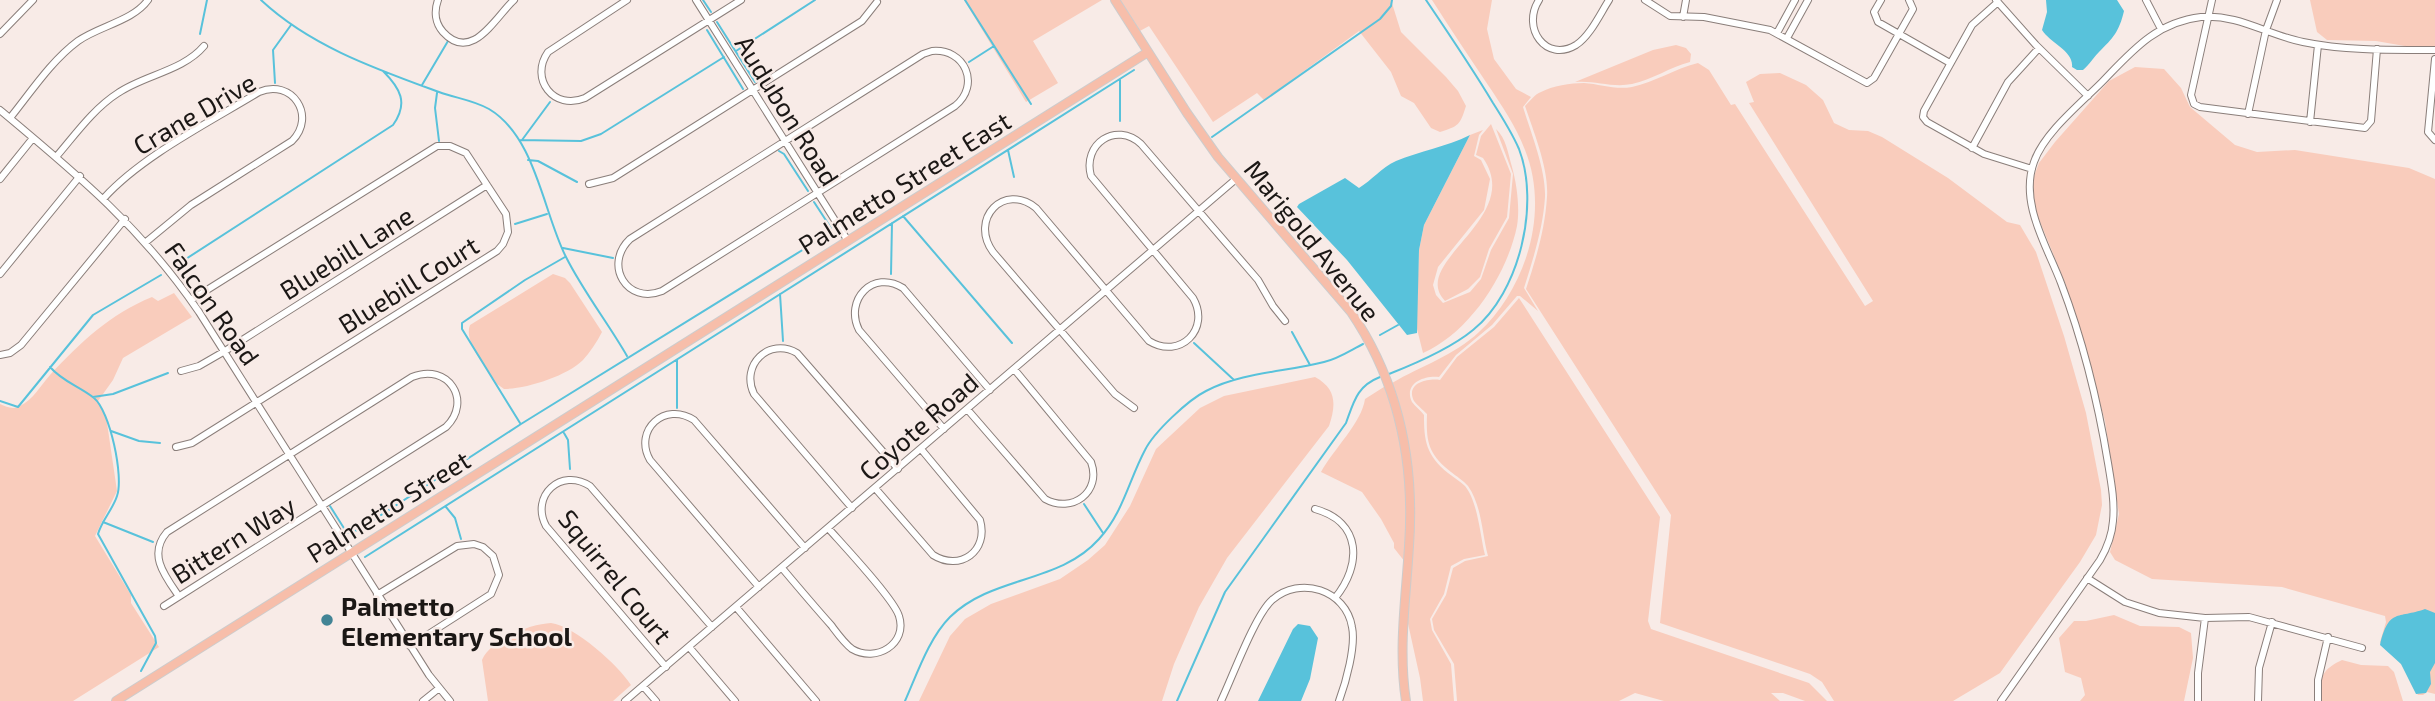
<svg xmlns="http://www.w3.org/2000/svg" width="2435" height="701" font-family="'Exo 2',sans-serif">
  <rect width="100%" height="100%" fill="#f8ebe7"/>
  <!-- green -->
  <path fill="#f9ccbc" d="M964,0H1102L1033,41L1058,83L1026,102Z
    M1118,0H1391L1401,32L1446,77L1458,91L1466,106C1460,125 1459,126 1440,132L1431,128L1414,103L1401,96L1391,72L1359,31L1264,100L1257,93L1213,122L1149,26L1138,32Z
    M1432,0H1492L1487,29L1494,59L1516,89L1531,97L1523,107C1531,133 1546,170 1545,197C1543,229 1533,259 1524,288L1538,311L1520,296H1517L1492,325L1456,355L1439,377C1425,375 1403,383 1412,402C1415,406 1421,411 1424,415C1424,441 1426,455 1448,473C1453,477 1460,481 1465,486C1478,502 1480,535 1485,555L1464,559L1451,566L1444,594L1430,619L1432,630L1451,664L1454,701H1423L1420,678L1407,619L1413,522V475L1406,431L1392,383C1421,366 1455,355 1479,332C1526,288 1550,212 1525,150C1516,126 1502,106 1488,85C1469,57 1450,28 1432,0Z
    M2310,0H2435V46L2422,49L2376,41L2327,40L2317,32Z
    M1676,45L1686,48L1691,54L1690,62C1670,67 1652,80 1632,84C1612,88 1594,80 1575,82L1653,50Z
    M1698,63L1709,70L1731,105L1735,104L1865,306L1873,301L1749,103L1754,102L1746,82L1760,74L1780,73L1806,85L1823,100L1834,123L1849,130L1868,131L1882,137L1948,178L2007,222L2020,225L2036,252L2064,336L2086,413L2101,490L2102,505L2096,535L2080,562L2000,673L1953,701H1834L1822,682L1810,674L1660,623L1671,515L1526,289C1536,259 1545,229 1547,197C1549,169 1534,133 1525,106C1530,101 1535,94 1541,92C1552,86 1571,83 1584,83C1600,84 1615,90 1632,87C1655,82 1674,69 1698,63Z
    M2135,67L2164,69L2181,88L2190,107L2235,145L2257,152L2295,150L2409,168L2435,179V694L2427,692L2423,695H2418C2409,684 2407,669 2397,659C2391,653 2384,650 2380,642L2386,622L2385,616L2282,587L2152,579L2115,560L2110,552L2119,514L2105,421L2066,285L2036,212L2033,196V179L2039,163L2055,142L2109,81Z
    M1491,124L1511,174L1507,217L1489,249L1480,277L1468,289L1445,301C1408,262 1525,219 1483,158L1476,155L1481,136Z
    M1496,129C1506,138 1508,153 1512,167C1517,185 1520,208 1517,226C1507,275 1469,333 1423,353L1416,325L1419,250L1424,225L1470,135L1483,130L1479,135L1474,156L1481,160L1490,179L1484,210L1438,267L1433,285L1436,295L1443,303L1470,292L1481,279L1491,250L1509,218L1513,174Z
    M553,274L565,278L570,283L602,332C597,342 590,352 583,360C567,376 526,389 504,389L497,384C488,369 463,343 470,325Z
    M174,293L192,317L123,358L113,380L98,401L106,416L117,491L95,536L131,595V603L159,647L73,701H0V404C7,407 13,410 20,406C33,400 41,385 50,375C81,342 110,314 152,297L158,301Z
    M1519,298L1660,517L1648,621L1651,629L1809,683L1827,701H1805L1783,693H1771L1780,701H1664L1635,693L1619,701H1457L1454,664L1434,630L1432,619L1446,595L1453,568L1465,561L1488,556C1482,534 1482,506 1468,486C1464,481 1456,476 1451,472C1428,454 1426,442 1427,414C1423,410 1417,405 1414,401C1405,383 1428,378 1440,380L1457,357L1494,327Z
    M1315,377C1337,389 1336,405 1329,426L1227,558L1199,607L1174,664L1162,701H919L950,636L965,619L991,604L1060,579L1088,560L1105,545L1130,506L1156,449L1200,408L1224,396Z
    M1387,385L1395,411L1407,475L1405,562L1394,548V543L1381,519L1362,492L1321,472C1333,450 1362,422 1365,399Z
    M2114,615L2140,626L2179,627L2191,633L2193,658L2184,701H2080L2085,695L2081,678L2065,672L2059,638L2074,621H2086Z
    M551,623C575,626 618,665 631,685L613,701H488L482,660C491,639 530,624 551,623Z
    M2342,660L2361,665L2388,666L2394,672L2403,701H2322C2319,678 2321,670 2342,660Z"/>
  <!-- water -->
  <path fill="#58c2db" d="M2046,0H2117L2124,11C2119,32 2113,38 2099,52C2093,58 2090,64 2083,70H2077L2072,67C2074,51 2050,43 2042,30L2047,12Z
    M1470,135L1424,225L1419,250L1417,333L1407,335L1347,260L1297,207L1299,204L1345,178L1359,188C1372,180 1381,168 1396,161C1420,151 1446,147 1470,135Z
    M2425,609L2435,613V663L2430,672L2431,684L2426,693L2416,694L2401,664L2380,645C2389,608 2397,619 2425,609Z
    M1298,624L1310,626L1318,638L1310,679L1301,701H1258L1293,629Z"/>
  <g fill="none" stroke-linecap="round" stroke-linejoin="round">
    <!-- stream -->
    <path stroke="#58c2db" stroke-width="2" d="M261,0C310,46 376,69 439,92C455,98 473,100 489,109C536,137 543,212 566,257C583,291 608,323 627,356
      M703,0L711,12
      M965,0L1031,104
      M717,22L755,82
      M707,30L743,89
      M200,34L207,0
      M736,51L815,0
      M969,62L994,46
      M275,83L273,50L291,25
      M422,85L448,41
      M437,93L435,108L439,141
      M1120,121V80
      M1212,137L1380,19L1391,6L1392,0
      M519,140L581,141L601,134L724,57
      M522,140L550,102
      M1008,150L1014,177
      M779,151L784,154L808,191
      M528,160L538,161L577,182
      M903,216L1012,343
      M515,224L547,214
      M563,248L613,258
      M175,266L393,125C409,103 400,88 383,71
      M891,274L892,223
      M780,294L783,341
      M1292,332L1310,365
      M1380,335L1398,325
      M1194,343L1234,380
      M50,367C63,382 79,386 94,398C110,411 124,477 117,496C113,509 102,520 98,534L155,636L156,643L141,671
      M1389,374C1417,363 1450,349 1473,330C1520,292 1540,204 1519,149C1512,133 1502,117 1493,103C1472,68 1449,34 1426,0
      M93,397L113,394L168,373
      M0,401L18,407L93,315L161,275
      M677,408V360
      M520,423L462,329V323L525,280L565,257
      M111,431L139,441L160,443
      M564,433L568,440L570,469
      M1084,504L1103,533
      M330,506L347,533L358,530L521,424L830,233L831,228L814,202
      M446,507L455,518L461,539
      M103,522L153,542
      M365,557L1134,70
      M905,701C917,674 929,638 950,617C993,575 1059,584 1099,539C1123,513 1129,480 1145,450C1154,432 1188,400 1206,391C1242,372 1286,372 1324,362C1338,359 1351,350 1363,344
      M1177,701L1225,592L1346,423C1354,401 1357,386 1380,377"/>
    <!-- minor casing -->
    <g stroke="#8a7e7a" stroke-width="8">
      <path id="minor" d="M438,0C434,11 435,23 443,32C472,64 496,16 514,0
        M627,0L548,52C529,79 554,111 585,98L741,0
        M696,0L848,241
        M1539,0C1521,28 1546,63 1576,45C1590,36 1600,14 1609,0
        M1645,0L1670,16L1704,17L1770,30L1867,83L1874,78L1913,9L1909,0
        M1881,0L1874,12L1878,22L1950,63
        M1996,0L2036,45L2088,96
        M2146,0L2161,29
        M2212,0L2191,95L2194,104L2200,107L2365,128L2371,121L2377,49
        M1998,2L1972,25L1924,111L1923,117L1927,122L1984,154L2032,169
        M1683,17L1686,0
        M1777,33L1795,0
        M0,34L33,0
        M1787,38L1808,0
        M932,51C965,48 981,85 955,106L662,291C627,305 603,265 630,239L923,54Z
        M2435,59L2428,132L2435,140
        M0,110C78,175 141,227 199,312L429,675L450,701
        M2248,114L2266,30L2277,0
        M10,118C31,92 51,61 78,41C99,26 133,21 148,0
        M2310,122L2318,45
        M1972,148L2008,82L2039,48
        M56,157C75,135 93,109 118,93C144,75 183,71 204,46
        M0,179L33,138
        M589,184L613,178L862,21L877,2
        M104,198C142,156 210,122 259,92C292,78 317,116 292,141L191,205L146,242
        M0,274L80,176
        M0,355L10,353L21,345L125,219
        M181,371L199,366L225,351L487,185
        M1134,408L1115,394L993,252C969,219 1004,182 1036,208L1149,341C1180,360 1211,329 1193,298L1091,176C1082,144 1116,121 1141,144L1258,280L1273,306L1285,321
        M967,409L1045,499C1072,514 1102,492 1091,462L1014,369
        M944,429L859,330C844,300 873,269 903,288L990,390
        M176,447L192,443L497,251L503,244L508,232L506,214L466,153L450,146H437L191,300
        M875,488L933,555C960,572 989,551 980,520L921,449
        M852,508L754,394C740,365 769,337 797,353L898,469
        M1315,509C1362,522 1362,565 1335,598
        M782,568C798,587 814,606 831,625C837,633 844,643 852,649C876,663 908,644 899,616C894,599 843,545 828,528
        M2087,578L2125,602L2159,613L2205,618L2249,617L2362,648
        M759,587L650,460C633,430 665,401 694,420L805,548
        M377,595L457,546L474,544L483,547L493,556L499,575L491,594L410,646
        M164,606L446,427C473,401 448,362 412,377L167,532C148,554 164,575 178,595
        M736,607L816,701
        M689,647L735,701
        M666,667L546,526C530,496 561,467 590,486L712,627
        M643,686L656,701
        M423,701L438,689
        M625,701L1236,179
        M1221,701C1232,678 1255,615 1272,600C1300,575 1346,590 1352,627C1356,646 1346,682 1339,701
        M2001,701L2100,560C2107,548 2112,535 2113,521C2115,502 2111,481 2108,463C2098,402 2083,341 2061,283C2047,246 2019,203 2034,162C2044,133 2080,104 2102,82C2131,52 2156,22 2201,17C2239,14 2267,35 2303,42C2346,51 2392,50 2435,50
        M2198,701V673L2205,618
        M2258,701L2259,668L2272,622
        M2318,701V680L2328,637"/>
    </g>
    <!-- major casing -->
    <g stroke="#cdcccc" stroke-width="10">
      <path id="major" d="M1115,0L1187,113L1218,157L1351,312C1399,383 1415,462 1409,546C1406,598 1398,649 1406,701
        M116,701L1148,52"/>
    </g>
    <!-- minor -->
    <use href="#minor" stroke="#fff" stroke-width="6"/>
    <!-- major -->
    <use href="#major" stroke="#f7beaa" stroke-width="8"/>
  </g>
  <!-- markers -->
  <circle fill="#428495" stroke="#f8ebe7" stroke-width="2.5" cx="327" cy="620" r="7"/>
  <g text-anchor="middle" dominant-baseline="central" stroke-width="5" stroke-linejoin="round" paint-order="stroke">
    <!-- street labels -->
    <g font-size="26" fill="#1b1715" stroke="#f8ebe7">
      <text transform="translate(788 110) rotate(58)">Audubon Road</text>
      <text transform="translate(194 113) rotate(-30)">Crane Drive</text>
      <text transform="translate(904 182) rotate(-32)">Palmetto Street East</text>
      <text transform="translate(1313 240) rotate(51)">Marigold Avenue</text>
      <text transform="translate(346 252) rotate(-32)">Bluebill Lane</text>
      <text transform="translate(408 284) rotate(-32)">Bluebill Court</text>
      <text transform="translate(213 303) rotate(55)">Falcon Road</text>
      <text transform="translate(918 426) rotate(-41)">Coyote Road</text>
      <text transform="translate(388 506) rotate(-32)">Palmetto Street</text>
      <text transform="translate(233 539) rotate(-32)">Bittern Way</text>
      <text transform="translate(616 576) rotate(51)">Squirrel Court</text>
    </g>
    <!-- poi labels -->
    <g font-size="26" font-weight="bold" fill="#1b1715" stroke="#f8ebe7" text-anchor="start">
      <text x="341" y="605">Palmetto<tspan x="341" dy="30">Elementary School</tspan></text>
    </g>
  </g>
</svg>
